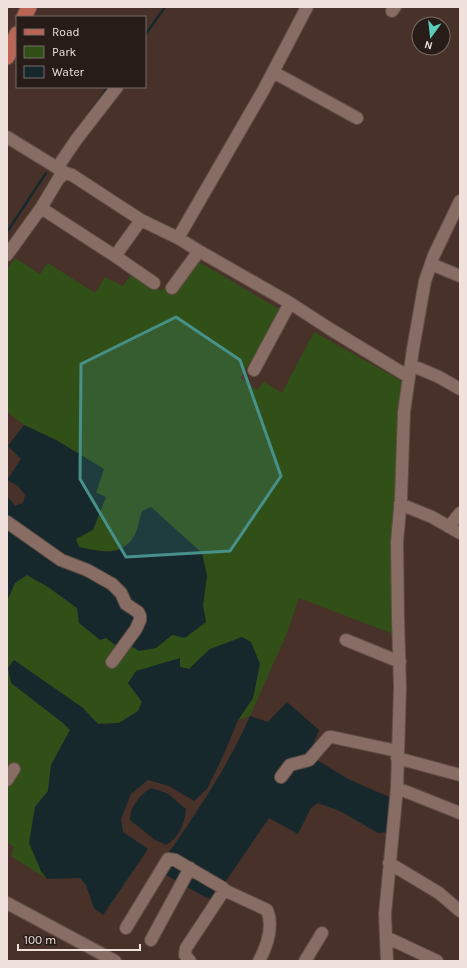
<svg xmlns="http://www.w3.org/2000/svg" width="467" height="968" font-family="Karla,sans-serif">
  <rect width="100%" height="100%" fill="#483129"/>
  <!-- green -->
  <path fill="#315018" d="M189,256L282,311L240,378L257,390L264,382L282,393L314,332L407,384L396,635L299,598L287,633L250,716L238,720L253,698L210,649L189,669L180,667V659L128,683L142,702L138,711L119,723L98,724L83,708L14,660L8,668L70,730L51,765L48,791L35,807L41,871L47,879L11,856L14,847L7,842V601L15,583L27,575L48,587L78,608L79,623L106,638L126,643L156,648L172,635L206,623L203,605L207,576L202,553L178,533L142,511C139,520 138,531 133,538C119,558 99,551 79,547L76,539L106,497L96,493L103,469L56,440L24,425L7,412V269L15,258L40,274L48,263L95,293L105,277L123,286L133,272L161,291Z"/>
  <!-- water -->
  <path fill="#16282c" d="M24,425L56,440L104,469L96,493L106,497L93,530L76,539L79,547C99,551 119,558 133,538C138,531 139,520 142,511L151,507L202,553L207,576L203,605L206,622L185,638L172,635L156,648L139,651L126,643L115,645L106,638L100,640L79,623L77,608L48,587L27,575L15,583L7,601V496L15,506L23,503L25,495L18,486L7,480L21,459L8,446Z
    M242,637L251,642L260,664L253,698L238,720L224,754L207,789L194,801L169,786L148,780L131,794L121,819L123,832L148,849L103,915L94,908L86,885L80,878L47,879L41,871L29,843L35,807L48,791L51,765L70,730L63,723L11,683L8,668L14,660L83,708L98,724L119,723L138,711L142,702L128,683L136,671L180,658V667L189,669L210,649Z
    M287,702L319,730L309,755L348,779L396,800L392,832L378,833L342,812L318,803L311,808L298,834L269,818L213,900L203,896L157,870C191,820 225,773 250,716L268,722Z
    M151,788L167,793L186,809C185,823 179,838 166,845L155,840L130,820C130,806 140,795 151,788Z"/>
  <g fill="none" stroke-linecap="round" stroke-linejoin="round">
    <!-- stream -->
    <path stroke="#16282c" stroke-width="2.5" d="M145,35L165,7
      M90,113L108,87
      M7,232L46,173"/>
    <!-- minor casing -->
    <g stroke="#604d46" stroke-width="14">
      <path id="minor" d="M392,11L395,7
        M273,72L357,118
        M7,137L64,172
        M57,168L76,140L117,87
        M41,208L115,256L154,283
        M178,238L263,91L307,7
        M7,255L41,208L59,178L66,173L72,175L141,220L178,238L199,251L290,303L330,329L409,377
        M115,256L141,220
        M431,264L460,276
        M172,288L199,251
        M411,365L439,377L460,389
        M254,370L290,303
        M400,504L432,517L460,533
        M7,522L61,560L87,570L112,584L121,593L126,604L138,612L140,616V620L136,629L112,662
        M449,527L460,513
        M346,640L400,662
        M397,758L460,775
        M281,777L290,765L309,760L329,737H332L397,751
        M7,780L14,769
        M397,788L460,813
        M389,863L439,893L460,911
        M224,890L267,910C274,927 267,946 259,961
        M7,903L115,961
        M126,928L168,859L175,860L223,888V892L186,948L185,955L190,961
        M386,937L437,961
        M151,940L190,868
        M305,961L322,933
        M387,961L385,914L397,788L400,687L398,618L397,542L401,498L404,412L413,349L425,281L434,255L460,201"/>
    </g>
    <!-- major casing -->
    <g stroke="#604d46" stroke-width="17">
      <path id="major" d="M24,17L29,7
        M7,57L17,34"/>
    </g>
    <!-- minor -->
    <use href="#minor" stroke="#876d63" stroke-width="12"/>
    <!-- major -->
    <use href="#major" stroke="#b65" stroke-width="15"/>
  </g>
  <!-- marked area -->
  <path fill="#47918a" fill-opacity="0.2" stroke="#47918a" stroke-width="3" stroke-linejoin="round" d="M176,317L240,360L281,476L230,551L126,557L80,479L81,364Z"/>
  <!-- border -->
  <rect width="467" height="968" fill="none" stroke="#f0e1dc" stroke-width="16"/>
  <!-- legend -->
  <rect x="16" y="16" width="130" height="72" fill="#271c18" stroke="#776b66"/>
  <rect x="24" y="29" width="20" height="6" fill="#bb6655" stroke="#776b66"/>
  <text x="52" y="36" font-size="12" fill="#f0e1dc">Road</text>
  <rect x="24" y="46" width="20" height="12" fill="#315018" stroke="#776b66"/>
  <text x="52" y="56" font-size="12" fill="#f0e1dc">Park</text>
  <rect x="24" y="66" width="20" height="12" fill="#16282c" stroke="#776b66"/>
  <text x="52" y="76" font-size="12" fill="#f0e1dc">Water</text>
  <!-- north arrow -->
  <g transform="translate(431 36) rotate(195)"><circle r="19" fill="#271c18" stroke="#776b66"/>
  <path d="M0-3L7 15L0 10L-7 15Z" fill="#5bcebb"/>
  <text y="-6" font-size="11" font-weight="bold" text-anchor="middle" fill="#f0e1dc">N</text>
  </g>
  <!-- scale -->
  <path d="M18 944v6h122v-6" fill="none" stroke="#f0e1dc" stroke-width="2"/>
  <text x="24" y="944" font-size="12" fill="#f0e1dc" stroke="#271c18" stroke-width="3" paint-order="stroke">100 m</text>
</svg>
